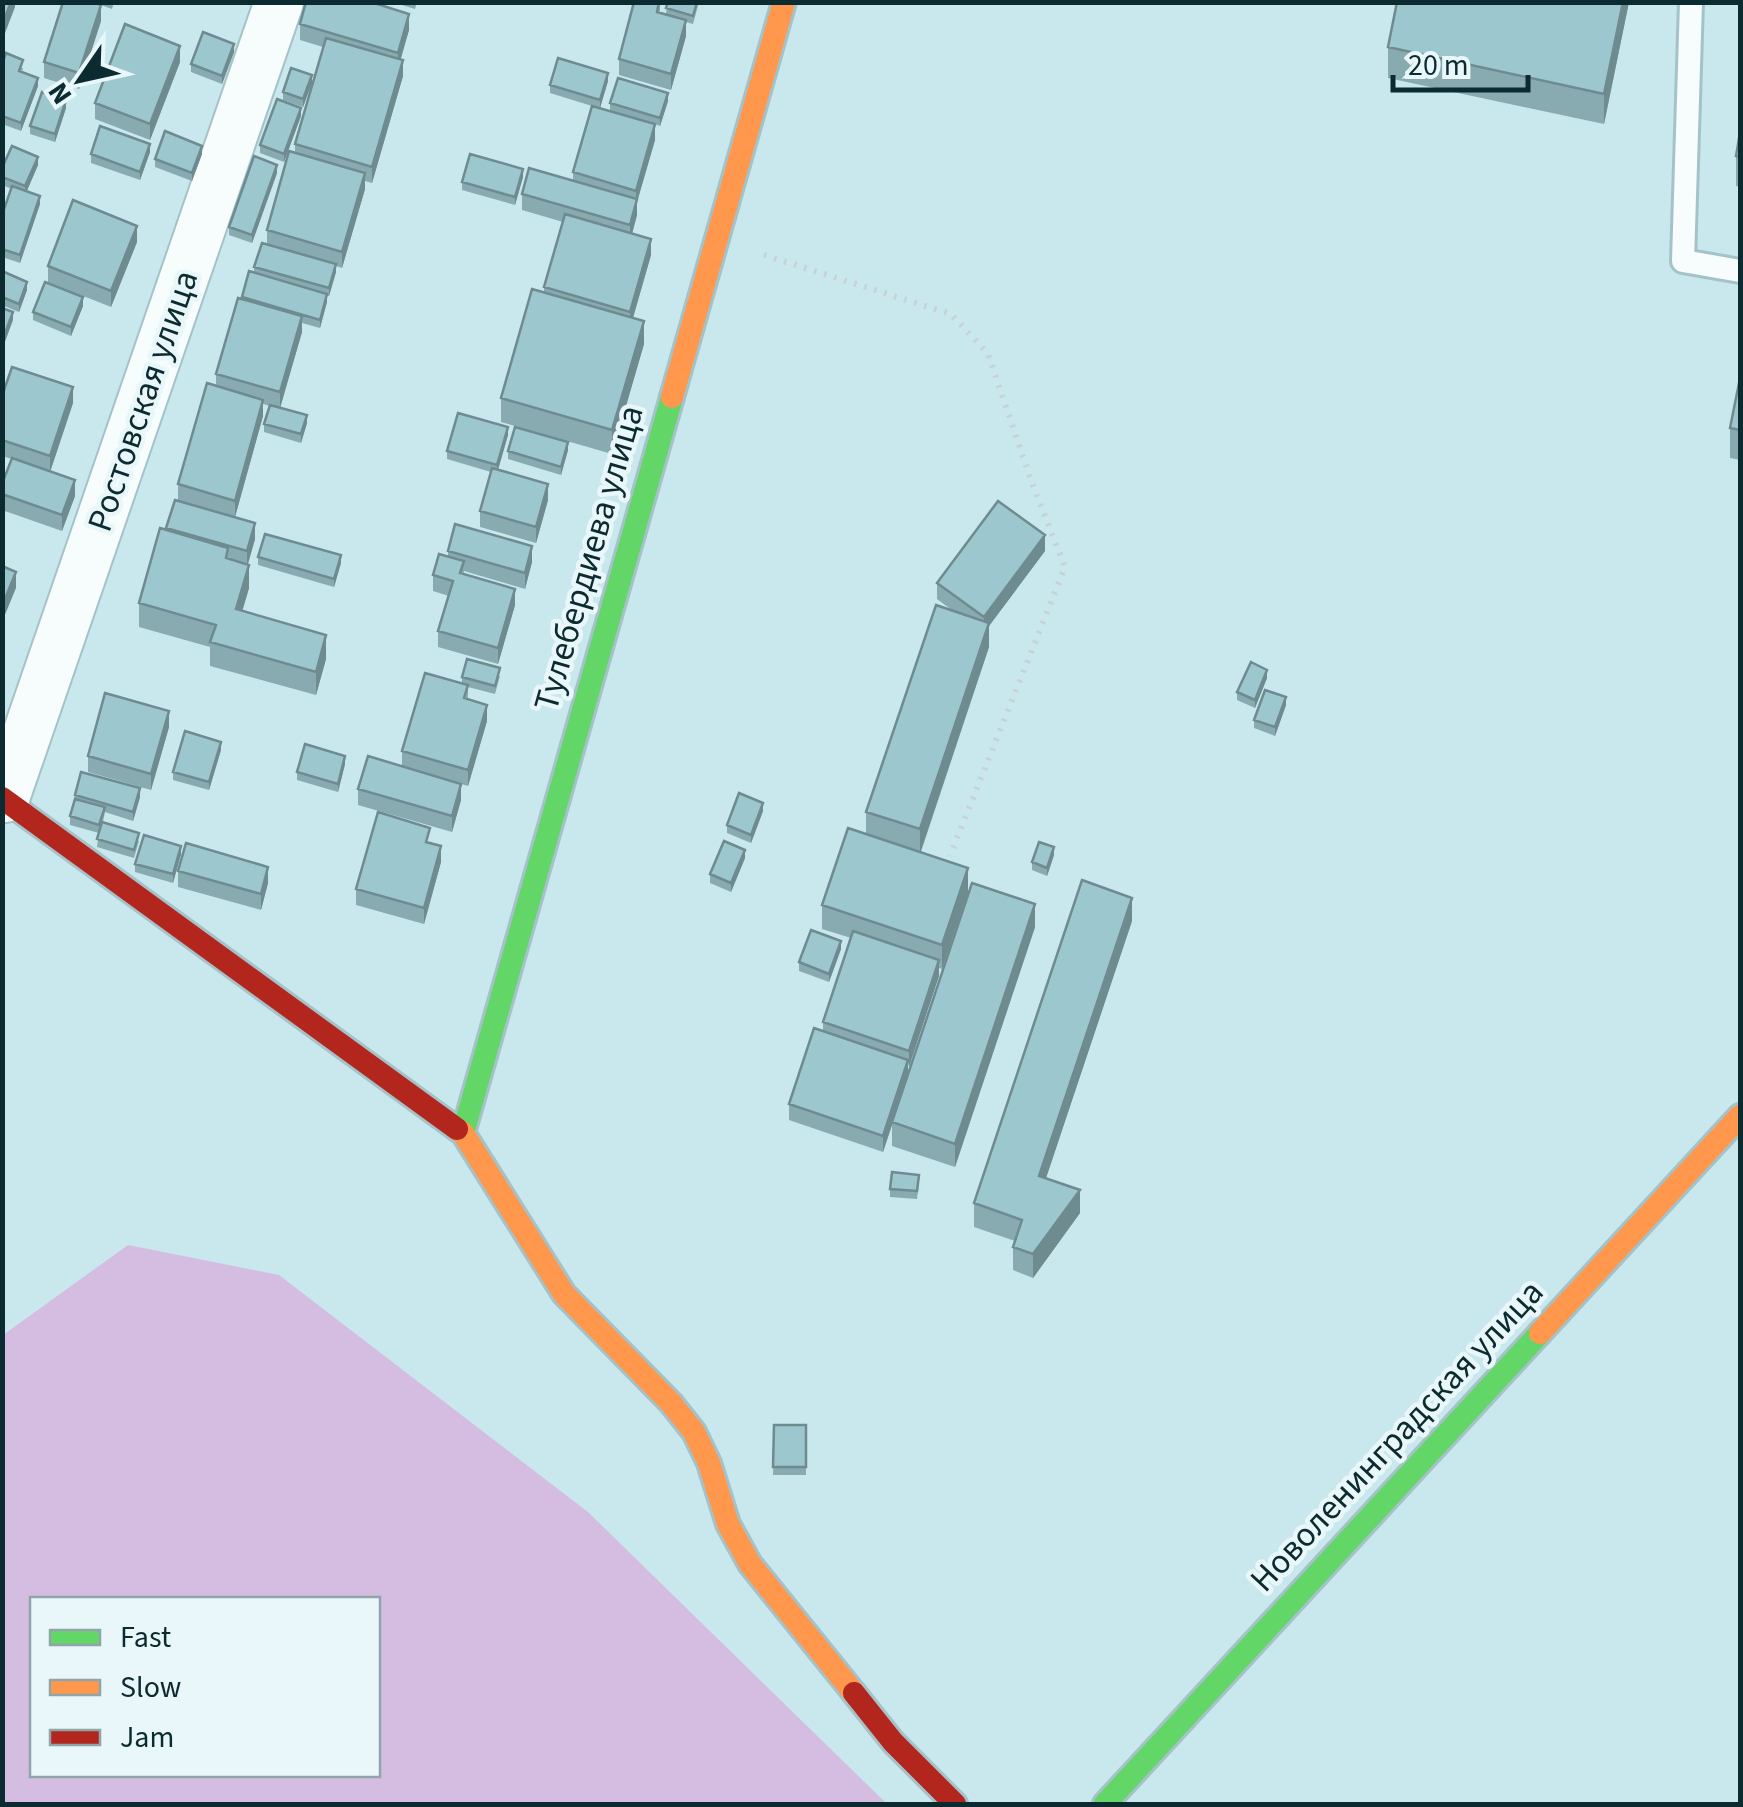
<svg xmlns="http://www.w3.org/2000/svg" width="1743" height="1807" font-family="'Source Sans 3',sans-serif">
  <rect width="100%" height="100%" fill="#c8e8ee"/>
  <!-- green -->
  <path fill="#d4bde1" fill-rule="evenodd" d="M128,1245L279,1275L588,1512L887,1804H3V1335ZM32,1600H378V1774H32Z"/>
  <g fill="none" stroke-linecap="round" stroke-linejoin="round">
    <!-- lane casing -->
    <g stroke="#a5c2c8" stroke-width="28">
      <path id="lane" d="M1691,2L1683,261L1740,271"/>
    </g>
    <!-- street casing -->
    <g stroke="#a5c2c8" stroke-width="52">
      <path id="street" d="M5,798L279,2"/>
    </g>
    <!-- fast casing -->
    <g stroke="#a5c2c8" stroke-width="28">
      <path id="fast" d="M463,1133L672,397
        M1105,1804L1540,1333"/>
    </g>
    <!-- slow casing -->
    <g stroke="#a5c2c8" stroke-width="28">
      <path id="slow" d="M672,397L784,2
        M457,1129L463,1133L564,1294L671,1403L694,1432L709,1463L728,1524L750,1564L854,1693
        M1540,1333L1740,1116"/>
    </g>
    <!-- jam casing -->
    <g stroke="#a5c2c8" stroke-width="28">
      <path id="jam" d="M2,798L457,1129
        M854,1693L893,1742L955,1804"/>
    </g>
    <!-- path -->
    <path stroke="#c8d2d4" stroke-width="6" stroke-dasharray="2.5 8" stroke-linecap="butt" d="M764,255L951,314L988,354L1032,483L1065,567L950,856"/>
    <!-- lane -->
    <use href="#lane" stroke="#f7fcfc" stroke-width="22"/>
    <!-- street -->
    <use href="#street" stroke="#f7fcfc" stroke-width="48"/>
    <!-- fast -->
    <use href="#fast" stroke="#63d668" stroke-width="22"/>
    <!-- slow -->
    <use href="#slow" stroke="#ff974d" stroke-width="22"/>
    <!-- jam -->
    <use href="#jam" stroke="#b3261e" stroke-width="22"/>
  </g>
  <!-- wall -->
  <path fill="#87abb1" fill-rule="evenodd" d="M63,2H114L112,9L101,5V21L79,89L44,78V62Z
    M392,2H417L415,9Z
    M634,2H699L693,24L686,22V36L671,90L619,75V59ZM660,3L667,5L666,14L660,13Z
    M1397,2H1629L1604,124L1388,78V47Z
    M300,24L409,30L400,59L403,76L372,183L365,181V189L342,268L336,266V272L329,296H327V302L320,328L302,323V332L280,408L307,423L301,443L264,432V424L270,406L263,404V416L235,517L178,500V484L216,386V374L242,299L254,273V267L267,244V230L295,153V144L323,47L300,40Z
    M234,52L222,84L191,72V64Z
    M180,62L150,140L95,119V103Z
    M2,64L23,68L22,72L38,86L21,131L2,124Z
    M608,81L600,108L610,111V103L668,101L660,126L655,124V140L637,202V215L632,234L651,255L633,318L644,344L612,454L501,422V398L544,292V287L563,222L522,210V194L573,180V172L592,106L550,93V85Z
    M312,83L303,107L283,100V92Z
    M66,108L55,142L30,134V126Z
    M301,116L284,162L260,153V145Z
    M1740,132V187L1736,186V156Z
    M150,152L140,180L91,163V154Z
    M202,154L192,181L155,167V159Z
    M38,165L27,191L40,204L20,263L2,257V215L12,189L2,185V168Z
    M277,173L252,243L229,235V227Z
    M523,177L515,205L462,190V182Z
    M137,242L111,307L48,282V266Z
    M2,271L27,290L19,312L2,305Z
    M83,306L71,336L33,320V312Z
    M1740,378V460L1730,458V428Z
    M2,396L73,403L50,472L75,496L62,531L2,510V484L12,459L2,456Z
    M508,435L498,470L548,500L536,543L480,527V511L491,472L447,459V451Z
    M568,450L561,475L508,459V451Z
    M175,500L255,539L248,564L249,588L242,611L326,659L316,695L210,666V647L139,627V603L166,530Z
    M448,551L532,562L525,589L464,571V574L515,605L498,664L438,647V631L449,596L433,591V575L448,556Z
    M1045,551L989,626V647L921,852L968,892L942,969L939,968V976L908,1067V1074L1035,927L955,1167L892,1146V1125L883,1152L789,1120V1104L823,1031V1022L851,938L822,929V905L866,834V812L953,611L937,599V583Z
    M258,557L341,563L334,587L258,565Z
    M500,676L495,694L468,687V699L487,721L468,786L461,784V800L452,832L358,805V789L402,767V751L462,683V677Z
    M1267,678L1255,708L1237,700V692Z
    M1286,705L1275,736L1254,728V720Z
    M169,727L151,790L88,772V756Z
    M221,750L209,790L173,780V772Z
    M345,764L338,792L297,780V772Z
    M75,795L140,797L133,821L105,812L103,822L139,841L134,858L97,847L99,833L70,825V816Z
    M763,811L751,843L727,833V825Z
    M430,843L441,862L424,924L356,905V889Z
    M181,854L173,883L135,872V864Z
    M1054,855L1047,876L1032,870V862Z
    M745,858L731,892L710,883V874Z
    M178,871L268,883L261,910L178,887Z
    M1132,921L1046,1178L1080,1213L1033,1278L1013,1270V1247L1015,1241L974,1227V1203Z
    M841,949L829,982L799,971V962Z
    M919,1183L917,1199L890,1197V1189Z
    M774,1425H806V1475H773Z"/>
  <!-- shaded-wall -->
  <path fill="#6e8b90" d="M11,2H15V7L2,41V25Z
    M1623,2H1629L1604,124V94Z
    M101,5V21L79,89V73Z
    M409,14V30L398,69V53Z
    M686,20V36L671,90V74Z
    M234,44V52L222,84V76Z
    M180,46V62L150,140V124Z
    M403,60V76L372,183V167Z
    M608,73V81L600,108V100Z
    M312,75V83L303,107V99Z
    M38,78V86L21,131V123Z
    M668,93V101L660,126V118Z
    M66,100V108L55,142V134Z
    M301,108V116L284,162V154Z
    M655,124V140L637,202V215L630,241V225L636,204V191Z
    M150,144V152L140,180V172Z
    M202,146V154L192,181V173Z
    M38,157V165L25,195V186Z
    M277,165V173L252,243V235Z
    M523,169V177L515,205V197Z
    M365,173V189L342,268V252Z
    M40,196V204L20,263V255Z
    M137,226V242L111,307V291Z
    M651,239V255L630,328V312Z
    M336,264V272L329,296V288Z
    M27,282V290L19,312V304Z
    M327,294V302L320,328V320Z
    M83,297V306L71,336V327Z
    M13,312V320L2,350V341Z
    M302,316V332L280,408V392Z
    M644,321V344L612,454V430Z
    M73,387V403L50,472V456Z
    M263,400V416L235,517V501Z
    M307,415V423L301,443V434Z
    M508,427V435L497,473V465Z
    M568,442V450L561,475V467Z
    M75,480V496L62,531V515Z
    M548,484V500L536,543V527Z
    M255,523V539L247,567V551Z
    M1045,535V551L989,626V647L920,853V829L984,633V617Z
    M532,546V562L525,589V573Z
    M341,555V563L334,587V579Z
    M249,565V588L236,633V609Z
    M16,572V588L2,622V606Z
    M515,589V605L498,664V648Z
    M326,635V659L316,695V672Z
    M1267,670V678L1255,708V700Z
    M1286,697V705L1275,736V727Z
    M487,705V721L468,786V770Z
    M169,711V727L151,790V774Z
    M221,742V750L209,790V782Z
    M345,756V764L338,792V784Z
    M461,784V800L452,832V816Z
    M140,788V797L133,821V812Z
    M763,803V811L751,843V835Z
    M181,846V854L173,883V874Z
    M441,846V862L424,924V908Z
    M1054,847V855L1047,876V868Z
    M745,850V858L731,892V883Z
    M268,867V883L261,910V894Z
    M968,868V892L942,969V945Z
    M1132,898V921L1039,1199V1176Z
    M1035,904V927L955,1167V1144Z
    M841,941V949L829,982V974Z
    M939,960V976L909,1067V1051Z
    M908,1060V1076L883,1152V1136Z
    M1080,1190V1213L1033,1278V1254Z"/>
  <!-- building -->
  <path fill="#9dc7ce" stroke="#6e8b90" stroke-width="2.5" d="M2,2H11L2,25Z
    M63,2H94L101,5L79,73L44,62Z
    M306,2H371L409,14L398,53L300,24Z
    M634,2H659L657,12L686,20L671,74L619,59Z
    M668,2H697L693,16L666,8Z
    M1397,2H1623L1604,94L1388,47Z
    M125,24L180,46L150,124L95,103Z
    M203,32L234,44L222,76L191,64Z
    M326,38L403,60L372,167L295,144Z
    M6,53L23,60L19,71L38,78L21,123L2,116V64Z
    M558,58L608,73L600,100L550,85Z
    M291,68L312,75L303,99L283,92Z
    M618,78L668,93L660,118L610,103Z
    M42,92L66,100L55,134L30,126Z
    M277,99L301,108L284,154L260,145Z
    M592,106L655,124L636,191L573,172Z
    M100,126L150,144L140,172L91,154Z
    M165,131L202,146L192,173L155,159Z
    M1740,132V157L1736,156Z
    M12,146L38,157L25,186L2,177V168Z
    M289,151L365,173L342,252L267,230Z
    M470,154L523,169L515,197L462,182Z
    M254,156L277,165L252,235L229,227Z
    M529,168L637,199L630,225L522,194Z
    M12,186L40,196L20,255L2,249V215Z
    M73,200L137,226L111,291L48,266Z
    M565,214L651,239L630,312L544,287Z
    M262,243L336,264L329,288L254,267Z
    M2,271L27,282L19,304L2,297Z
    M249,271L327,294L320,320L242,297Z
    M45,282L83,297L71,327L33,312Z
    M532,289L644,321L612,430L501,398Z
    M238,298L302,316L280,392L216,374Z
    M2,308L13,312L2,341Z
    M12,367L73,387L50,456L2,440V396Z
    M1740,378V430L1730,428Z
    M207,383L263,400L235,501L178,484Z
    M270,405L307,415L301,434L264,424Z
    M458,413L508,427L497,465L447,451Z
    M515,427L568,442L561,467L508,451Z
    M12,458L75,480L62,515L2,494V484Z
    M492,468L548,484L536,527L480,511Z
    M175,500L255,523L247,551L166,528Z
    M998,501L1045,535L984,617L937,583Z
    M455,524L532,546L525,573L448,551Z
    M160,528L228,548L226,558L249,565L236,609L326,635L316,672L210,642L216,625L139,603Z
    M265,534L341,555L334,579L258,557Z
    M439,554L464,561L460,573L515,589L498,648L438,631L453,581L433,575Z
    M2,566L16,572L2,606Z
    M936,605L989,623L920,829L866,812Z
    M467,659L500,668L495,686L462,677Z
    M1251,662L1267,670L1255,700L1237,692Z
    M425,673L468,685L464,698L487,705L468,770L402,751Z
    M1265,690L1286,697L1275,727L1254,720Z
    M105,693L169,711L151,774L88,756Z
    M185,731L221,742L209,782L173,772Z
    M305,744L345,756L338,784L297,772Z
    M368,756L461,784L452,816L358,789Z
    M81,772L140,788L133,812L75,795Z
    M739,793L763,803L751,835L727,825Z
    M75,799L105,807L99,825L70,816Z
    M378,812L430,828L426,842L441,846L424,908L356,889Z
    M102,822L139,833L134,850L97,839Z
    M848,828L968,868L942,945L822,905Z
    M144,835L181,846L173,874L135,864Z
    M724,841L745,850L731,883L710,874Z
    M1039,842L1054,847L1047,868L1032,862Z
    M186,843L268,867L261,894L178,871Z
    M1082,880L1132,898L1039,1176L1080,1190L1033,1254L1013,1247L1022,1220L974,1203Z
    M972,883L1035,904L955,1144L892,1122Z
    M811,930L841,941L829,974L799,962Z
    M853,931L939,960L909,1051L823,1022Z
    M814,1028L908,1060L883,1136L789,1104Z
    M892,1172L919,1175L917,1191L890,1189Z
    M774,1425H806V1467H773Z"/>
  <g text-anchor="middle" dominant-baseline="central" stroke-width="9" stroke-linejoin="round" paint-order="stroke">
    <!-- street labels -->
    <g font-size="35" fill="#0b2b30" stroke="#e9f7fa">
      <text transform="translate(143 401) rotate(-71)">Ростовская улица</text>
      <text transform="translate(589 558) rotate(-74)">Тулебердиева улица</text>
      <text transform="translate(1397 1436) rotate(-47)">Новоленинградская улица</text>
    </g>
  </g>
  <!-- border -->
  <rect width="1743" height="1807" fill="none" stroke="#0b2b30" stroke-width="10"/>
  <!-- legend -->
  <rect x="30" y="1597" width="350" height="180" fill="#e9f7fa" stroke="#90a5a9" stroke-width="2.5"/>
  <rect x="50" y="1630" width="50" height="15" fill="#63d668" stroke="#90a5a9" stroke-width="2.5"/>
  <text x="120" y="1647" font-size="30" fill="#0b2b30">Fast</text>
  <rect x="50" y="1680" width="50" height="15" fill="#ff974d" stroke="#90a5a9" stroke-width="2.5"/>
  <text x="120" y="1697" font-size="30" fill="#0b2b30">Slow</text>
  <rect x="50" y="1730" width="50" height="15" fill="#b3261e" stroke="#90a5a9" stroke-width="2.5"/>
  <text x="120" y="1747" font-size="30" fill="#0b2b30">Jam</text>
  <!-- north arrow -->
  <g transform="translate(80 80) rotate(236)" stroke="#e9f7fa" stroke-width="8" paint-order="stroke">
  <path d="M0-8L18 38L0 25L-18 38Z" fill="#0b2b30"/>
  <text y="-15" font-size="28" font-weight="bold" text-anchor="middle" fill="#0b2b30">N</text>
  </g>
  <!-- scale -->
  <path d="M1393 75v15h135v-15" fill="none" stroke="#0b2b30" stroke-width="5"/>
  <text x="1408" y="75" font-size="30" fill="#0b2b30" stroke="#e9f7fa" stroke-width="8" paint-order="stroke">20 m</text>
</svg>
